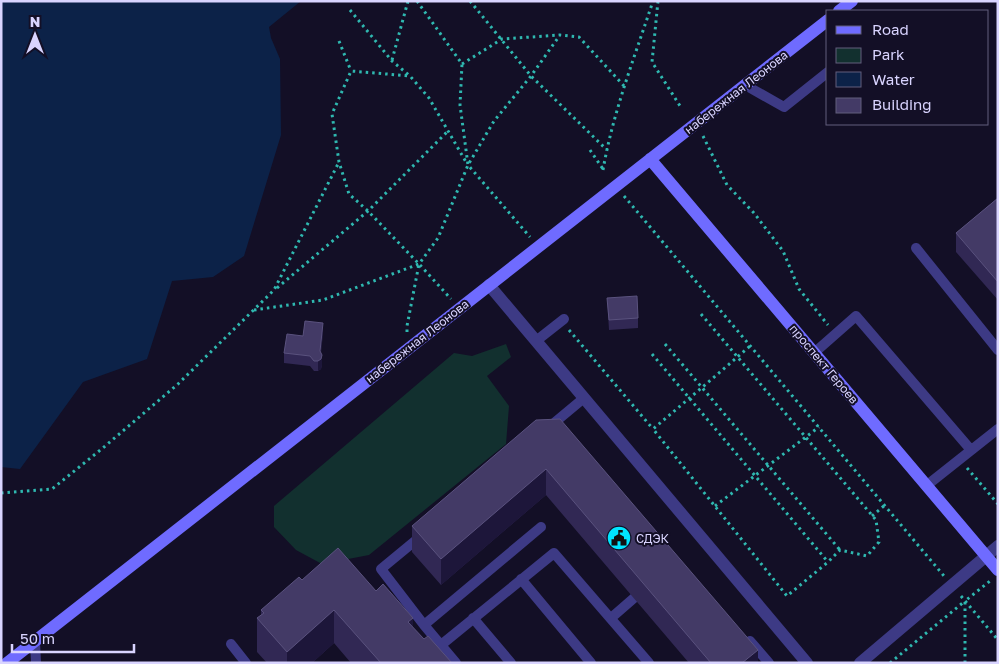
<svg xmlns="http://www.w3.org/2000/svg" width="999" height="664" font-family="'Golos Text',sans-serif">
  <rect width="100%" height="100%" fill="#130f26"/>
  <!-- green -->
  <path fill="#12302f" d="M506,344L511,357L487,376L509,406L506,444L369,555L322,564L296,550L274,527V506L454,353L472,356Z"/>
  <!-- water -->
  <path fill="#0c2248" d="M1,1H301L269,27L271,38L280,59L281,135L244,256L213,277L172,281L147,359L83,382L20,469L1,467Z"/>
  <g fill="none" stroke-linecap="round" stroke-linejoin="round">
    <!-- path -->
    <path stroke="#2fb8b0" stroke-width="3" stroke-dasharray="2.5 4" stroke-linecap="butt" d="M417,1L462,64L460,105L468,165L530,237
      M470,1L531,76L607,150
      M658,1L652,62L682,109
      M350,10L392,61L410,76L429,98L466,162
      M339,41L351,71
      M392,60L408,1
      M462,64L502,39L560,35L579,37L625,87
      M703,136L727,185L754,213L783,251L799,289L828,325
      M590,150L603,169
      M603,170C613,112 635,56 653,1
      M624,196L944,576
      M420,265L451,299
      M277,288L368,211L448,131
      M254,310L323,300L419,264L438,238L468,165L494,121L531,76L560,35
      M701,314L876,520L879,542L867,556L840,550L828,562L787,596L653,429C685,402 718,374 750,346
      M569,330L653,429
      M407,332V326L419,264L368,211L349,194L339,162L332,114L351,71L410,76
      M665,344L840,550
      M652,354L828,562
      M967,468L998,504
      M1,493L52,489L104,447L178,384L274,290L339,162
      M715,506L819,427
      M872,516L885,505
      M961,596L998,640
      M890,663L965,601
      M965,663V601L990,581"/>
    <!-- lane -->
    <path stroke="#3d3a85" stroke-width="10" d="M745,85L784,107L828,72
      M916,248L998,350
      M536,341L564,319
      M814,353L856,316L971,450
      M548,428L584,398
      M926,486L998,429
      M421,536L381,569L424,625L456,663
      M521,579L591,663
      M473,618L511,663
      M611,618L634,598
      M424,625L541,527
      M35,641L36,663
      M750,641L769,663
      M231,644L246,663
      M441,645L554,553L649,663"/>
    <!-- street -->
    <path stroke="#3d3a85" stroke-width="12" d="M489,285L807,663
      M860,663L998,546"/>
    <!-- secondary -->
    <path stroke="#6f6bff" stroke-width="12" d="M839,11L852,1
      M650,159L998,570
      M7,663L828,20"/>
  </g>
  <!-- wall -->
  <path fill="#312854" d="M998,198V300L956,252V233Z
    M607,298L638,318V328L609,330Z
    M323,333L321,353L322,365L321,369L318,371H314L310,366L284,363V353L303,336Z
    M536,420L758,663H689L546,495L441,585L412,552V526Z
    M302,580L376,591L424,639L452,663H351L334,643L312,663H267L257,652V618L261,615V610Z"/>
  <!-- shaded-wall -->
  <path fill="#1d163a" d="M323,323V333L320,360L322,355V365L321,369L318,371V361Z
    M546,469V495L441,585V559Z
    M334,610V643L312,663H287V652Z
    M413,618V651L408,622Z
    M758,650V663H742Z"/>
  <!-- building -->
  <path fill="#433a66" stroke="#5a527e" d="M998,198V282L956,233Z
    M637,296L638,318L609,320L607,298Z
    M305,321L323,323L320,351L322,355L321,359L318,361H314L310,356L284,353L287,334L303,336Z
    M560,419L758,650L742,663H711L546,469L441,559L412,526L536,420Z
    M338,548L376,591L383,584L413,618L408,622L424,639L428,636L452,663H381L334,610L287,652L257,618L264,613L261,610L299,577L302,580Z"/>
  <!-- icons -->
  <defs>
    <g id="civic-disc" transform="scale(1.25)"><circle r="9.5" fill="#00e5ff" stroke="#130f26"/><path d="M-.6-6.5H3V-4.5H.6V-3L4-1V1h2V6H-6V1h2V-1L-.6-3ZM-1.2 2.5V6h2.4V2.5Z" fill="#111"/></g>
  </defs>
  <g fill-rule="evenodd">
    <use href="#civic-disc" x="619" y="538"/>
  </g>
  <g text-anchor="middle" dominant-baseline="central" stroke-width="4" stroke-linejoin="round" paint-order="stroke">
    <!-- street labels -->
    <g font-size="12" fill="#d9d4ff" stroke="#130f26">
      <text transform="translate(736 92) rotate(-38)">набережная Леонова</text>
      <text transform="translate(417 341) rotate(-38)">набережная Леонова</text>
      <text transform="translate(824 364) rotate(50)">проспект Героев</text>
    </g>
    <!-- poi labels -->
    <g font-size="12" fill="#d9d4ff" stroke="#130f26" text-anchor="start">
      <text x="636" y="538">СДЭК</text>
    </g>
  </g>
  <!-- border -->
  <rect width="999" height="664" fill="none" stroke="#d9d4ff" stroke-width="5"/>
  <!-- legend -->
  <rect x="826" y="10" width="162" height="115" fill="#130f26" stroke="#625e7d"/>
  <rect x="836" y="26" width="25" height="8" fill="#6f6bff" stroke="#625e7d"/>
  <text x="872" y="35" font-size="15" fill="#d9d4ff">Road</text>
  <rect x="836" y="48" width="25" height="15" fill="#12302f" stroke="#625e7d"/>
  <text x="872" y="60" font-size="15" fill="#d9d4ff">Park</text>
  <rect x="836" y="72" width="25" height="15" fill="#0c2248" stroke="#625e7d"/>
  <text x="872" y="85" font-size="15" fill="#d9d4ff">Water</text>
  <rect x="836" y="98" width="25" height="15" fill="#433a66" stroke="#625e7d"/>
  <text x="872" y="110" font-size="15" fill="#d9d4ff">Building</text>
  <!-- north arrow -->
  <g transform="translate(35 35)" stroke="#130f26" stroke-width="4" paint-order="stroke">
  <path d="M0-4L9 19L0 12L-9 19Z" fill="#d9d4ff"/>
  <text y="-8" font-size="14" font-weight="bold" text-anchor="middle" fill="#d9d4ff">N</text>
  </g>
  <!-- scale -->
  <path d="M12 644v8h122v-8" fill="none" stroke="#d9d4ff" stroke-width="2.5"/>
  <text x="20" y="644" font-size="15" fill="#d9d4ff" stroke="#130f26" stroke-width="4" paint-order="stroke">50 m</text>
</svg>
